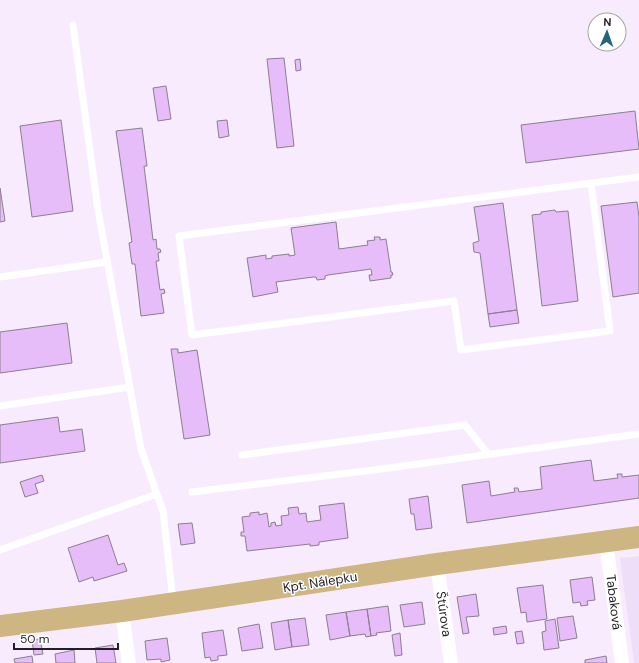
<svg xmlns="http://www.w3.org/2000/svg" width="639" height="663" font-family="'DM Sans',sans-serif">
  <rect width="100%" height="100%" fill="#f8ebfe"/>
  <!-- built -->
  <path fill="#efdef7" d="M639,556V663H634L620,558Z"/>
  <!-- building -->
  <path fill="#e6bdf8" stroke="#8b7f90" d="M284,58L294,146L277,148L267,59Z
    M300,59L301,70L296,71L295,60Z
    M166,86L171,119L158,121L153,88Z
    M635,111L639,149L526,163L521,125Z
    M61,120L73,211L32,217L20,126Z
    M227,120L229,136L219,138L217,121Z
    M142,128L147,166H144L148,198L153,240L156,239L157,249H160L161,252L158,253L159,261H156L160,290L164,289L165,293L161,294L164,313L141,316L135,264H132L129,243L132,242L116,131Z
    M0,188L5,221L0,222Z
    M637,202L639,217V293L613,297L601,206Z
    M503,203L517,310L488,314L480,253L474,252L473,243L479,241L474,207Z
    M555,210L556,212L568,211L578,301L542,306L532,215L541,214V212Z
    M336,222L339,249L368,245L367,241L375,240L374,237H380V240L386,239L391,272H392L393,275H391V278L370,281L369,275H372L371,269L328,275L325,276V279L317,280L316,277H313L276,282L278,292L253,297L247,258L266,255V259L272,258V256L289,254V256L295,255L291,228Z
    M517,310L519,323L490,327L488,314Z
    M67,323L72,363L0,373V332Z
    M171,349H178V353L197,350L210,435L184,439Z
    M58,417L60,432L82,429L85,451L0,463V425Z
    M591,460L594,481L618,478L617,474H622V477L639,475V498L467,523L462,485L489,481L491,496L515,492L514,488H518L519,492L542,489L540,467Z
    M42,475L44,481L35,484L38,493L25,497L20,482Z
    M428,496L432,528L416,530L414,514H411L409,499Z
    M344,503L348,538L319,542V545L310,546V544L247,551L245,536H241V532H244L242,517L250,516V513L259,512V515L267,513L269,527L271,526V523L275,522L276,526L282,525L281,516L289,515L288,508L298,507L299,514L306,513L307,522L321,520L319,506Z
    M192,523L195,543L181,545L178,524Z
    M108,535L118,565L124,563L127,571L94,581L93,577L79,582L68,548Z
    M592,577L595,600L587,601L588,605L581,606L580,602L573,603L570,580Z
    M543,585L547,619L527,622L526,612L521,613L517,588Z
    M476,594L479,616L466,617L469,633L463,634L457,597Z
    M422,602L425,624L404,627L400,605Z
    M388,606L391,631L376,633L377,635L371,636L367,609Z
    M367,609L371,636L366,637L365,634L350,636L346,612Z
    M346,612L350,636L330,640L326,615Z
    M573,616L577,638L560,641L557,618Z
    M305,618L309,645L292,647L288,620Z
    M555,619L559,648L544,650L542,632L546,631L545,621Z
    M288,620L292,647L275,650L271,623Z
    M259,624L263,648L242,651L238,628Z
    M506,626L507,633L494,635L493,628Z
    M223,630L227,655L218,656V660L211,661L210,657L205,658L202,633Z
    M522,631L524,643L517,644L515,632Z
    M400,633L402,655L395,656L392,635Z
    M167,638L170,660L161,662V659L147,660L145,641Z
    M40,639L43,654L34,655L32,640Z
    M113,645L116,663H97L95,648Z
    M74,650L75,663H56L55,654Z
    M32,656L33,663H15L14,659Z
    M606,656L607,663H585V660Z"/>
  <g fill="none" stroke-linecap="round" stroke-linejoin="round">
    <!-- service -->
    <path stroke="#fff" stroke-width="7" d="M73,25L98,210L141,449L163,511L173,601
      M591,183L610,331L461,350L454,301L192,335L179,236L639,177
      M0,277L107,262
      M0,406L130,387
      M242,455L465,425L488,454
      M192,492L374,470L639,434
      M0,550L157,494"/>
    <!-- minor -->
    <path stroke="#fff" stroke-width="14" d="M606,542L622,663
      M437,564L451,663
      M122,611L129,663"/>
    <!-- primary -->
    <path stroke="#ceb683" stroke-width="22" d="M0,626L122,611L437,564L639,537"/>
  </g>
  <g text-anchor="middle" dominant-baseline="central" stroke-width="3" stroke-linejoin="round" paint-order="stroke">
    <!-- street labels -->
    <g font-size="13" fill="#231e25" stroke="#fff">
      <text transform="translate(320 582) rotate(-9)">Kpt. Nálepku</text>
      <text transform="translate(614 602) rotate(83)">Tabaková</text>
      <text transform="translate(444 614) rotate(82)">Štúrova</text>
    </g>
  </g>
  <!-- north arrow -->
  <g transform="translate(607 32) rotate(2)"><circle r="19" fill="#ffffff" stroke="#a7a5a8"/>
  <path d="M0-3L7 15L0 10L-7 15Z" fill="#256479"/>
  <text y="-6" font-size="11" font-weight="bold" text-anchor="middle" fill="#231e25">N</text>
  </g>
  <!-- scale -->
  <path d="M14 643v6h104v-6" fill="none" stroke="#231e25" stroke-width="2"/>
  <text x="20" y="643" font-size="12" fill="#231e25" stroke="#ffffff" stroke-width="3" paint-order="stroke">50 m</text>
</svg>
